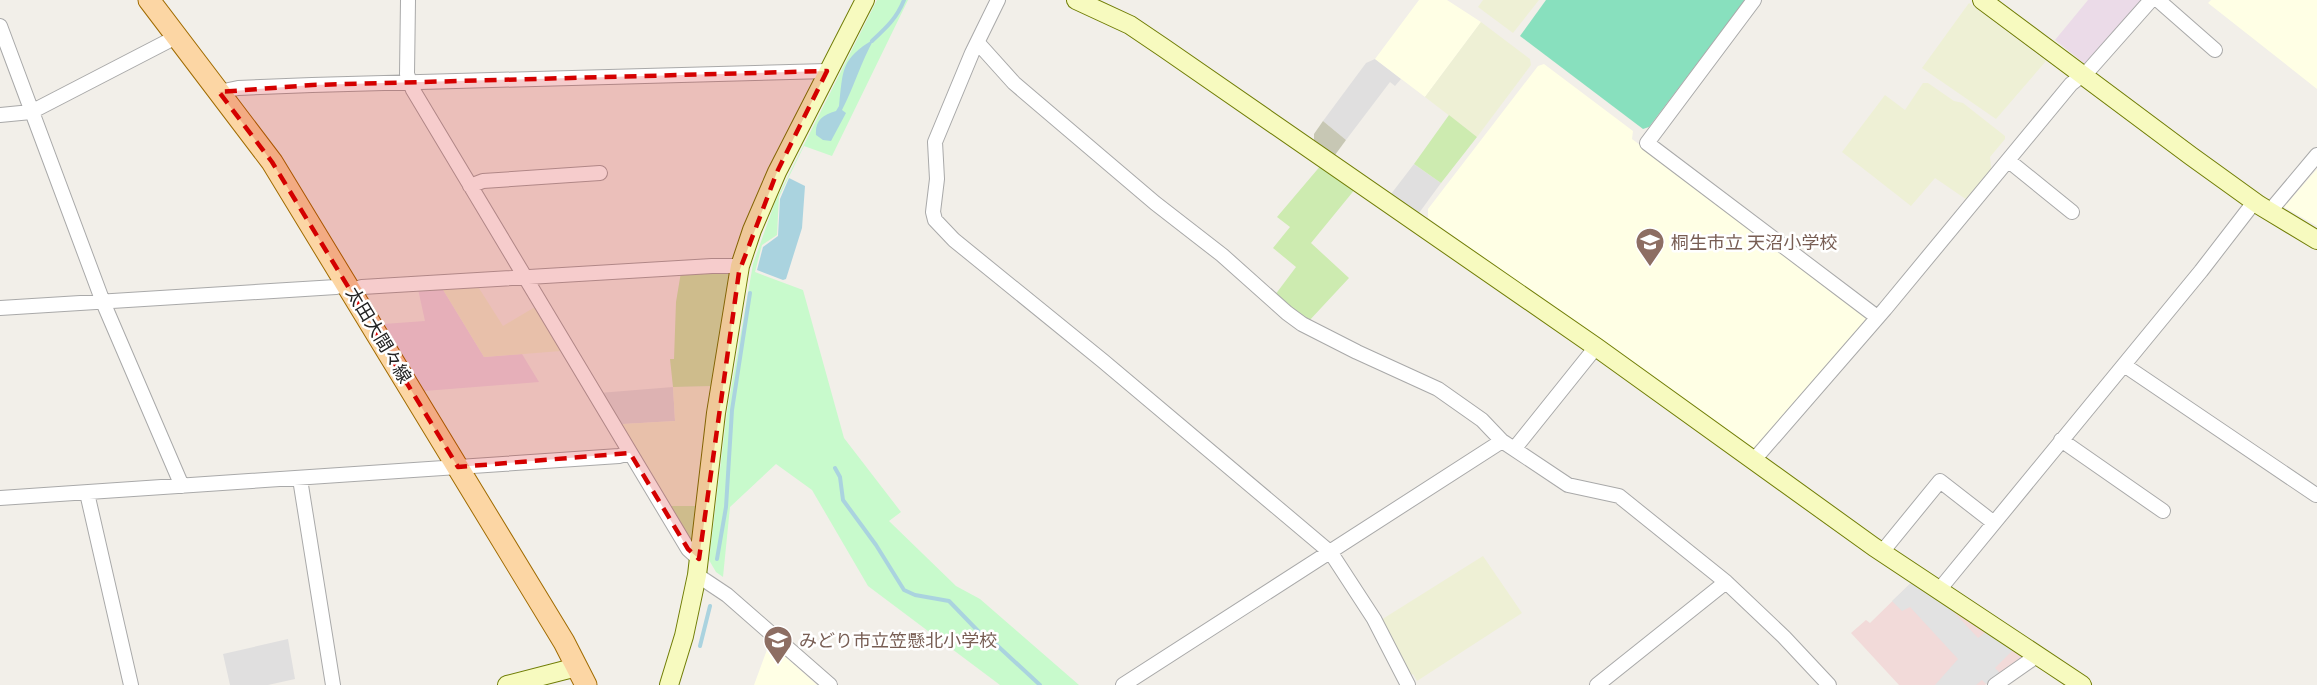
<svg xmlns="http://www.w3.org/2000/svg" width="2317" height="685" font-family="'Roboto Condensed','Noto Sans JP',sans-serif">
  <rect width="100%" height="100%" fill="#f2efe9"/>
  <!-- residential -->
  <path fill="#e0dfdf" d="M1375,59L1401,79L1395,86L1390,82L1346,140L1323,121L1366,63Z
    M1414,164L1441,183L1419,213L1391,194Z
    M673,387L675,421L623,424L622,429L599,393Z
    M288,639L295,679L268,685H230L223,654Z"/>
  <!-- commercial -->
  <path fill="#f2dad9" d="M1912,582L2025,656L1985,685H1899L1851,633L1866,620L1870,623Z"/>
  <!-- industrial -->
  <path fill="#ebdbe8" d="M2088,0H2143L2086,65L2055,40Z
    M442,288L484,357L522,354L539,382L424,391L384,324L425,321L418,289Z"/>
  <!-- education -->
  <path fill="#ffffe5" d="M1419,0H1447L1481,22L1425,97L1375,59Z
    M2211,0H2317V89L2208,3Z
    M1544,64L1633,131L1632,139L1868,315V323L1758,449H1752L1428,218V209L1538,66Z
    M2317,169V226L2284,207Z
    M772,645L817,685H754L768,647Z"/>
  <!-- construction -->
  <path fill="#c7c7b4" d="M1323,121L1346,140L1335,155L1314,140V134Z"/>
  <!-- farmland -->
  <path fill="#eef0d5" d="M1483,0H1539L1513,33L1478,7Z
    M1969,3L2046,61L1996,119L1922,68Z
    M1481,22L1530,59L1531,65L1477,137L1425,97Z
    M1923,83H1928L1954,101L1963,103L2005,136V139L1990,157L1992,176L1970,202L1935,178L1911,206L1842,152L1885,95L1905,110Z
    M477,285L503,326L535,307L561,351L484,357L442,288Z
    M714,386L699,506H668L622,429L623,424L675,421L673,387Z
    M1483,556L1522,613L1417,681L1413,674L1410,676L1381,620Z"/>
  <!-- grass -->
  <path fill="#cdebb0" d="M1449,115L1477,137L1441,183L1414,164Z
    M1322,164L1356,188L1311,243L1349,278L1308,322L1275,295L1296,267L1273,248L1290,227L1277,217Z
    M729,269L733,275L714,386L673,387L670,359H674L676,302L681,272Z
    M668,506H699L692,544Z"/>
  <!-- park -->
  <path fill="#c8facc" d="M877,0H908L832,156L804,146L779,197L777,235L762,245L755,272L803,290L844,438L901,512L889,521L956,586L980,599L1079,685H1000L868,586L812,490L776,464L730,507L723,577L716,572L709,560L727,412L753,264L775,202Z"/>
  <!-- pitch -->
  <path fill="#88e0be" d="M1546,0H1745L1649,127L1643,129L1520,36Z"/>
  <!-- parking -->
  <path fill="#e2e2e2" d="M1912,582L1951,609L1978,638L1987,631L2014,649L1995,668L2001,674L1986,684L1982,680L1976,685H1935L1958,659L1910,607L1902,611L1892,601Z"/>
  <!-- water -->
  <path fill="#aad3df" d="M874,39C861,62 854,87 842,110L846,113L831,141L823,140L816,135C815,121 822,115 836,111L839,106C843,69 841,59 874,39Z
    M789,178L805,186L802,228L786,279L783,280L757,270L763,247L778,236L780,199Z"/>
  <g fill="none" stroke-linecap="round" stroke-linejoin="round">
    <!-- stream -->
    <path stroke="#aad3df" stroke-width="4" d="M872,41C886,28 897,18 904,0
      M835,468L840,477L843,500L876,545L904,590L915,595L949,601L979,632L987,636L1040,685
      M717,559L726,507L732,410L750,293
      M700,646L710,606"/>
    <!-- street casing -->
    <g stroke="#a9a9a9" stroke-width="16">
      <path id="street" d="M408,0L407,74L413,90L688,549L699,559
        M998,0L972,53L935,142L937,179L933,212L935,220L954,240L1103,361L1331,553L1374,619L1408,685
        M1754,0L1647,143L1877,317
        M2158,0L2215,50
        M0,26L103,302L182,486
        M978,43L1014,83L1155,203L1222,255L1287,313L1302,324L1357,352L1438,389L1482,420L1502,441L1568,485L1619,496L1726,582L1784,637L1829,685
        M219,92L238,88L312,85L827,71
        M0,115L31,112L176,37
        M2009,161L2072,212
        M470,186L483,181L600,173
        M2270,211L2317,155
        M352,290L362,287L712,266H740
        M0,308L336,287L348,284
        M2124,365L2316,495
        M2061,440L2163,511
        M1515,448L1596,347
        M1753,461L1885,309L2071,84L2089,70L2151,0
        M300,479L333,685
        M87,493L131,685
        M0,498L619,456L630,453
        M1882,552L1940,481L1994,523
        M697,575L727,595L830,685
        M1939,590L2201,271L2255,201
        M1123,685L1502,441
        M1597,685L1726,582
        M1995,685L2038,655"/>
    </g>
    <!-- secondary casing -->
    <g stroke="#707d05" stroke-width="20">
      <path id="secondary" d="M1076,0L1130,25L1164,48L1596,347L1874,547L2082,685
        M1982,0L2191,156L2259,205L2317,240
        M507,685L577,667
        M669,685L684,636L697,575L716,413L740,266L752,230L777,172L865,0"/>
    </g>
    <!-- primary casing -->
    <g stroke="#a06b00" stroke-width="23">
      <path id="primary" d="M149,0L272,162L564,642L586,685"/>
    </g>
    <!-- street -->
    <use href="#street" stroke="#fff" stroke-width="14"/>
    <!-- secondary -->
    <use href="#secondary" stroke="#f7fabf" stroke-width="18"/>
    <!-- primary -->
    <use href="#primary" stroke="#fcd6a4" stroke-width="21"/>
  </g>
  <!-- marked area -->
  <path fill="#d40000" fill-opacity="0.2" stroke="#d40000" stroke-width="4.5" stroke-dasharray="12 8" stroke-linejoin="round" d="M827,71L777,172L739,272L699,559L688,549L630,453L458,467L272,162L219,92L312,85Z"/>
  <!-- icons -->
  <defs>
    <g id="school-pin" transform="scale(1.5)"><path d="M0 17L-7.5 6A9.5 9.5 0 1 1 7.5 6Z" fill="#8d6e63" stroke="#fff"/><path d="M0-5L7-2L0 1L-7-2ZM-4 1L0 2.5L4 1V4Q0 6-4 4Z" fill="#fff"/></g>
  </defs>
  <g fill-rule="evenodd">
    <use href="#school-pin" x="1650" y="242"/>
    <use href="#school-pin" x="778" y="640"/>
  </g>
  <g text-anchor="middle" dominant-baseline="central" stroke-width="5" stroke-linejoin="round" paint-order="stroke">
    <!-- education labels -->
    <g font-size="18" fill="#785e54" stroke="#fff" text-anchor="start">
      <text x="1671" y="242">桐生市立 天沼小学校</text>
      <text x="799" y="640">みどり市立笠懸北小学校</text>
    </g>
    <!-- street labels -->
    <g font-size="18" fill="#222" stroke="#fff">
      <text transform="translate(379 335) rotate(59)">太田大間々線</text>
    </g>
  </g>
</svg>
